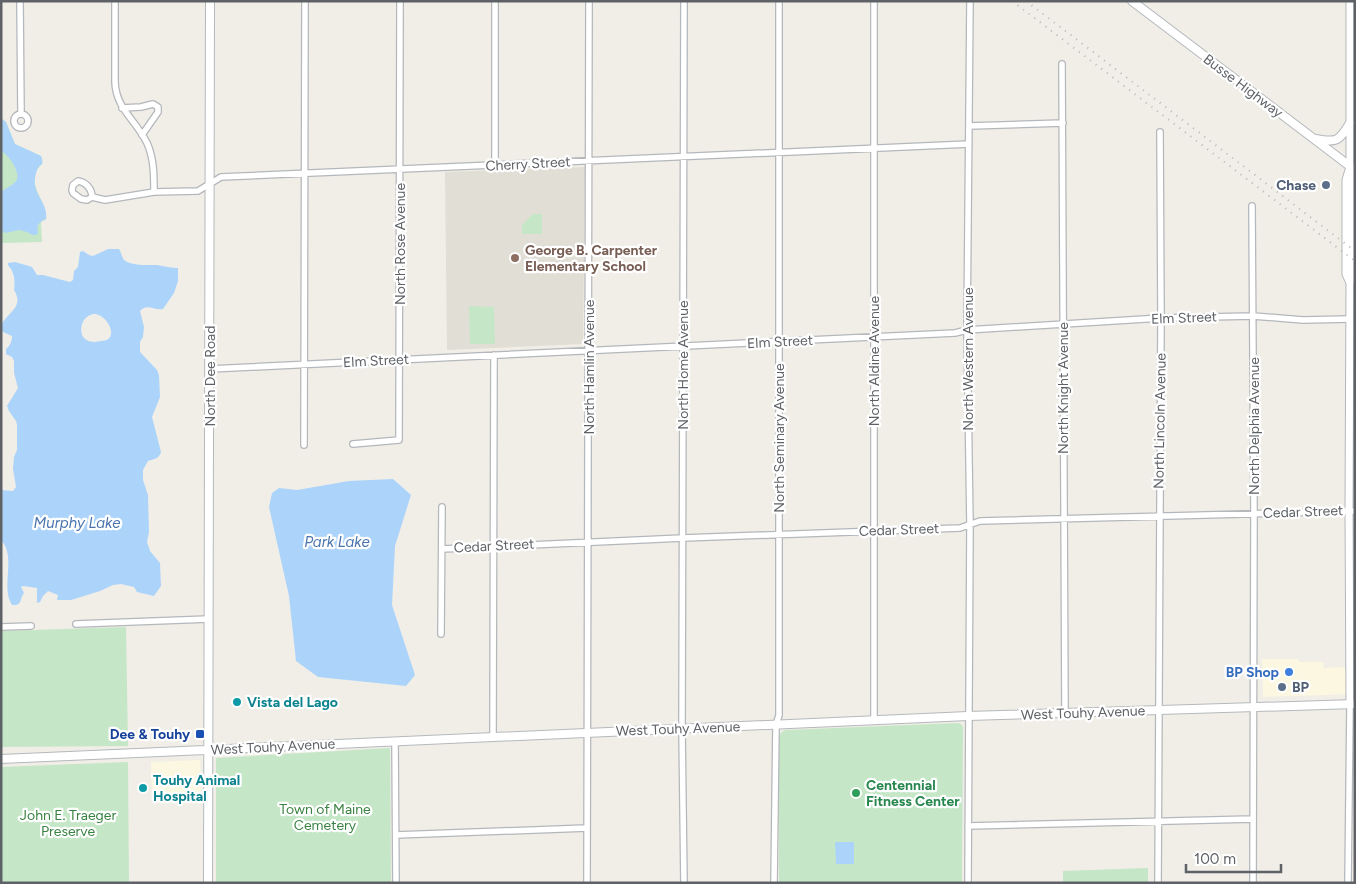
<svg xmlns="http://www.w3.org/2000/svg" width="1356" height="884" font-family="Figtree,sans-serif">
  <rect width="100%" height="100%" fill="#f0eee7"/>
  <!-- commercial -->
  <path fill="#fcf7e0" d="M1262,659H1299V662H1323L1324,668L1345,667V670H1355V694L1263,697Z
    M200,760L201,796H152L151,762Z"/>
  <!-- education -->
  <path fill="#e0ded5" d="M585,167L583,344L447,350L445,172Z"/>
  <!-- green -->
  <path fill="#c5e6c7" d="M1,118L6,122L15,144L41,156L42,164C22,183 48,199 46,219L41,222L42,242L1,243Z
    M533,214H542V234H522V225Z
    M469,306L494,307L495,344H470Z
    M126,627L128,746L1,747V631Z
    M958,723L961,724L963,727L962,883H779V735L783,731L786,730Z
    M390,748L391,883H216V758Z
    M128,762L129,883H1V767Z
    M1148,868V883H1050L1063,882V871Z"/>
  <!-- water -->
  <path fill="#acd4fb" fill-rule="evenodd" d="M1,118L6,122L15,144L41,156C42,158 43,161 42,164C42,165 40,165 39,166C36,171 34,180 35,185C36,197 48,204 46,219C39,223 36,224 38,233L36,235H33L27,232L19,230L5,233L1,229V192C6,188 16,184 17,179C20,171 8,154 1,151Z
    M108,249H119C121,252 122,257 124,260C131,266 149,265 157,265C164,266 171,268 178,268V281L174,293L163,309C154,311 147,303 140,311L144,327L143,337L140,342V352L157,370L159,375L160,397L152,417L161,452C159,459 154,459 148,461L143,470V480L148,495L149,532L147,542L150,551L160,563L161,586L154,596L137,592L134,587L121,584L113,585L100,591L71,600H57L58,595L48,591L43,596L40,602L37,603V588L23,586L21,587L24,593C19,599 23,606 12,605C0,586 17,557 1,540V490L13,491L16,487L13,469L14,457L17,450V425L16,421L9,411L7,406L18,388L14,373V361L12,357L6,354V349C10,346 12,341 12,336C8,334 4,333 1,330C2,328 2,324 3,322C10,311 24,306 14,290C15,281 15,273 8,265V263L15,262L32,267L37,275H43L70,282L73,280L74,271L78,267L80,252L83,251L89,255L93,256ZM94,314C105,314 118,333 107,340C104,341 98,341 95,342C91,342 87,341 84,338C79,333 81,321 87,317C88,316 92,314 94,314Z
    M393,479L411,495L395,546L392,605L415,675L406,686L318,677L296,661L289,596L269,507L272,493L279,488L297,490L349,481Z
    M835,842H854V864H836Z"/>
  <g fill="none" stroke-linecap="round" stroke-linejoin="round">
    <!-- minor casing -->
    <g stroke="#b4b7bb" stroke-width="8">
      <path id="minor" d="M20,1L21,114
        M115,1V82C116,109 136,120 147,143C154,158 154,176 154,192
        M495,1V166
        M874,1V720
        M1062,64L1065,713
        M122,108L141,107L153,104L158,107V112L142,135
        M14 121a7 7 0 1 1 14 0a7 7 0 1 1-14 0Z
        M969,126L1063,123
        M92,197C92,189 86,182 78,181L73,185L72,190L73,193L81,199L87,200L92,197L105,200L154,192L198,191L221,177L969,144
        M1252,206L1254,514L1253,883
        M210,369L955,333L967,330L1161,318L1253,316L1303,320L1350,319
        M353,444L399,440L400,1
        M304,445L305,1
        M442,549L683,538L960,528L980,521L1355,511
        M76,624L209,619
        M1,627L31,626
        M441,634L442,507
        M493,737L494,355
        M395,741L396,883
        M968,826L1253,819
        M396,835L587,828
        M587,883L589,1
        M684,883L682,729L684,1
        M774,883L776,725L779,715V1
        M968,883L970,525L967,330L970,1
        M1158,883L1161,318L1160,132
        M1348,883L1350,704"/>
    </g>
    <!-- tertiary casing -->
    <g stroke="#b4b7bb" stroke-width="9">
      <path id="tertiary" d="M1349,170L1346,180V274L1350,283
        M1350,704L1349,511L1350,283L1353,274L1352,180L1350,166V1"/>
    </g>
    <!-- secondary casing -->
    <g stroke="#b5b9bd" stroke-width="10">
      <path id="secondary" d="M1132,1L1355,170
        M1316,139C1337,143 1339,141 1350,123
        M1352,197L1355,192
        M1,759L968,716L1355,704
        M208,883L210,1"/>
    </g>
    <!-- minor -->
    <use href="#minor" stroke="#fff" stroke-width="5.5"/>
    <!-- tertiary -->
    <use href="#tertiary" stroke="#fff" stroke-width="7"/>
    <!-- secondary -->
    <use href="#secondary" stroke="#fff" stroke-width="8"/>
    <!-- rail -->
    <path stroke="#b5b6b6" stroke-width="2" stroke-dasharray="1 6" stroke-linecap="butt" d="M1012,1L1355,261
      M1026,1L1355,251"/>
  </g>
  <!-- markers -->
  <g fill="#5c6f8a" stroke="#fff" stroke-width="2">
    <circle cx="1326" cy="185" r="5"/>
    <circle cx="1282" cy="687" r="5"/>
  </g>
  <circle fill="#8d6e63" stroke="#fff" stroke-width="2" cx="515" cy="258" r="5"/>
  <circle fill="#3f7fe0" stroke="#fff" stroke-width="2" cx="1289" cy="672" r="5"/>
  <g fill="#0f9aa8" stroke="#fff" stroke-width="2">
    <circle cx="237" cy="702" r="5"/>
    <circle cx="143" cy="788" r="5"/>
  </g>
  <rect fill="#1a4fb4" stroke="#fff" stroke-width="2" x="195" y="729" width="10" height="10" rx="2.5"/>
  <circle fill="#2e9e5b" stroke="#fff" stroke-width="2" cx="856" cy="793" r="5"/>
  <g text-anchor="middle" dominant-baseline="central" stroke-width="4.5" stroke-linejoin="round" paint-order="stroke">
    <!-- street labels -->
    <g font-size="14" fill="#5e6266" stroke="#fff">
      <text transform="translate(1243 86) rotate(37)">Busse Highway</text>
      <text transform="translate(528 164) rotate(-3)">Cherry Street</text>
      <text transform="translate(400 244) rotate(-90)">North Rose Avenue</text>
      <text transform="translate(1184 318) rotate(-2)">Elm Street</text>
      <text transform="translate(780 342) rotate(-3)">Elm Street</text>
      <text transform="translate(968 359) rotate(-90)">North Western Avenue</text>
      <text transform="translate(376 361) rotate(-3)">Elm Street</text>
      <text transform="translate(874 361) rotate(-90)">North Aldine Avenue</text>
      <text transform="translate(683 365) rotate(-90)">North Home Avenue</text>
      <text transform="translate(589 367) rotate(-90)">North Hamlin Avenue</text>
      <text transform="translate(210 376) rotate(-90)">North Dee Road</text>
      <text transform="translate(1063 388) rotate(-90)">North Knight Avenue</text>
      <text transform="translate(1160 421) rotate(-89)">North Lincoln Avenue</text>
      <text transform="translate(1254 426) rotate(-90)">North Delphia Avenue</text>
      <text transform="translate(779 438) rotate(-90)">North Seminary Avenue</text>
      <text transform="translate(1303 512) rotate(-2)">Cedar Street</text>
      <text transform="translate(899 530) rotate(-2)">Cedar Street</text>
      <text transform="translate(494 546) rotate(-3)">Cedar Street</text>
      <text transform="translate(1083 713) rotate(-2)">West Touhy Avenue</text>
      <text transform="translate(678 729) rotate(-2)">West Touhy Avenue</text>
      <text transform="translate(273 747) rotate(-3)">West Touhy Avenue</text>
    </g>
    <!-- service labels -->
    <g font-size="14" font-weight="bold" fill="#4e5e75" stroke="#fff" text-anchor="end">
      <text x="1316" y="185">Chase</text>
      <text x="1292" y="687" text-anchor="start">BP</text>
    </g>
    <!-- education labels -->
    <g font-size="14" font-weight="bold" fill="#785e54" stroke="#fff" text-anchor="start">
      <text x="525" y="250">George B. Carpenter<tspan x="525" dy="16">Elementary School</tspan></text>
    </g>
    <!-- shop labels -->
    <g font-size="14" font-weight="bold" fill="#366cbe" stroke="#fff" text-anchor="end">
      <text x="1279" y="672">BP Shop</text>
    </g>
    <!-- culture labels -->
    <g font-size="14" font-weight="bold" fill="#0d838f" stroke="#fff" text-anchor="start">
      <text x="247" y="702">Vista del Lago</text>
      <text x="153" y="780">Touhy Animal<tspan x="153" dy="16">Hospital</tspan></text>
    </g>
    <!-- transit labels -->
    <g font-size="14" font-weight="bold" fill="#164399" stroke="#fff" text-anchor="end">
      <text x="190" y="734">Dee &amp; Touhy</text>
    </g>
    <!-- leisure labels -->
    <g font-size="14" font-weight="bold" fill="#27864d" stroke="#fff" text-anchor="start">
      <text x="866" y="785">Centennial<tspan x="866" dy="16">Fitness Center</tspan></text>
    </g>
    <!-- park labels -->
    <g font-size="14" fill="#3a8241" stroke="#fff">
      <text x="325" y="809">Town of Maine<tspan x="325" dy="16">Cemetery</tspan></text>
      <text x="68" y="815">John E. Traeger<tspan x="68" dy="16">Preserve</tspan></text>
    </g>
    <!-- water labels -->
    <g font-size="15" font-style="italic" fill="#4973ad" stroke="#fff">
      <text x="77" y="523">Murphy Lake</text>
      <text x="337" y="542">Park Lake</text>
    </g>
  </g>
  <!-- border -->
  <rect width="1356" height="884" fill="none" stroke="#5e6266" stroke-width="5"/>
  <!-- scale -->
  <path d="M1186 864v8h95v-8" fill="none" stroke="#5e6266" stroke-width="2.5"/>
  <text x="1194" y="864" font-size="15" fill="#5e6266" stroke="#ffffff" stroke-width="4" paint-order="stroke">100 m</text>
</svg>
